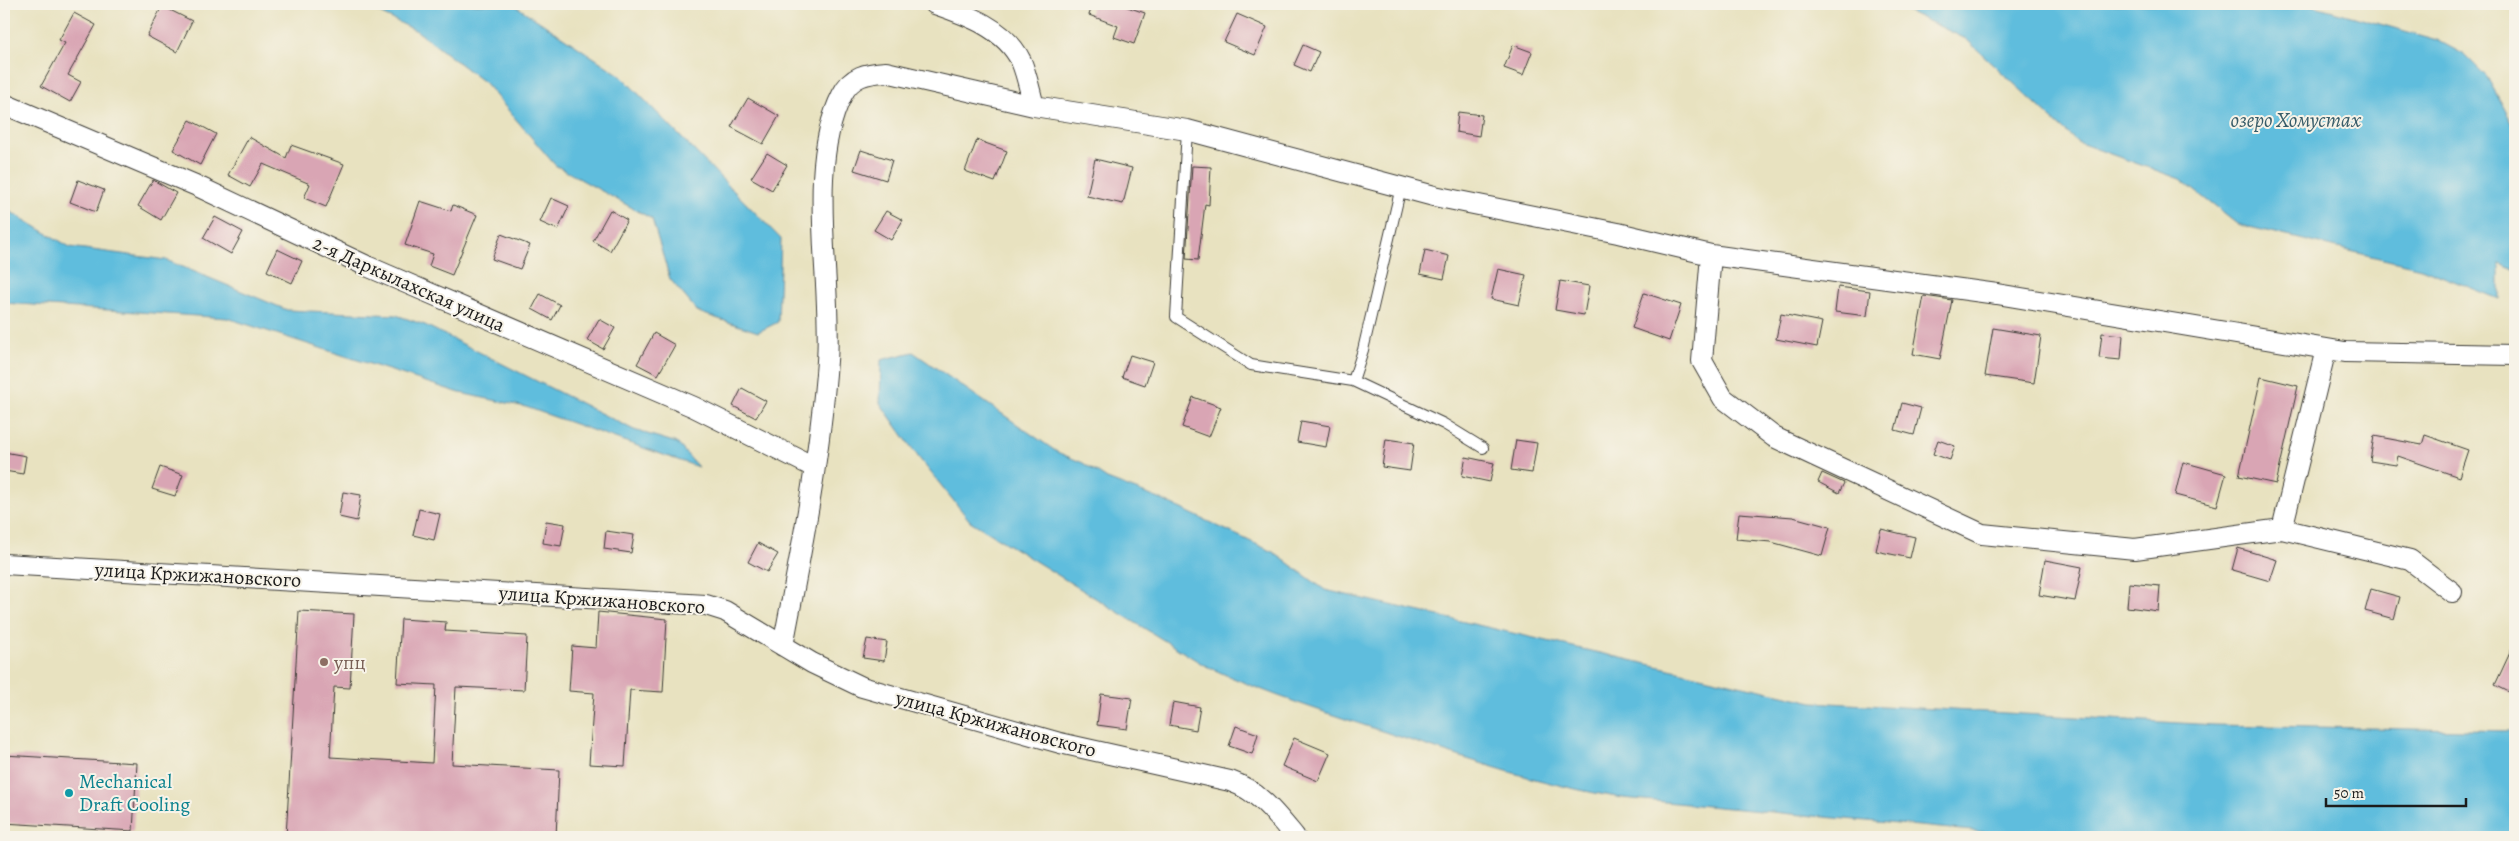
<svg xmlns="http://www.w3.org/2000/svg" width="2519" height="841" font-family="Alegreya,serif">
  <rect width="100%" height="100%" fill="#f7f3e8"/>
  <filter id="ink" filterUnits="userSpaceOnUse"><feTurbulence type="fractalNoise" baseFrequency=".02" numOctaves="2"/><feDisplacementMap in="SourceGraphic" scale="10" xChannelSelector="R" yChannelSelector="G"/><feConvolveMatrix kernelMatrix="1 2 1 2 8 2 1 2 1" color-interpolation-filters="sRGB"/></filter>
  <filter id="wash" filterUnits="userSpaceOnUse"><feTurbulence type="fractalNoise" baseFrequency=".0096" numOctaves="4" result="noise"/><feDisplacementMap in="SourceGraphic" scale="20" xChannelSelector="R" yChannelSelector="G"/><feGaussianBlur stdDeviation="1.12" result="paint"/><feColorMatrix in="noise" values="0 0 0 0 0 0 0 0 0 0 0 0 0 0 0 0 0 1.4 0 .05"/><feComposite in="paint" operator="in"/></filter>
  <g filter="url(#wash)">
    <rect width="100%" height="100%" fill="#e8e2c0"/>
    <!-- water -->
    <path fill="#5fbddd" stroke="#3e6c7c" d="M361,4H513L620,75L781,239L778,322L758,332L698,312L670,279L652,219L555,165L485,83L417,31Z
      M1900,4H2308L2437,40L2465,55L2487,77L2515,128V270L2499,264V299L2421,268L2237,224L2180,179L2077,142L1966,39L1903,9Z
      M4,208L70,247L166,260L287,310L396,315L425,325L634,430L677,443L698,467L526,407L460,393L227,318L4,303Z
      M913,352L1057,452L1083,463L1107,479L1162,500L1273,552L1325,590L1813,702L2215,725L2515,731V837H2036L1623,798C1546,786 1473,761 1400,737C1334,715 1267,695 1204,665L970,521L919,458L880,403L881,360Z"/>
    <g id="blocks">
      <!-- building -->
      <path fill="#d9a5b4" d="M1093,4H1119L1145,13L1134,44L1114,37L1118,26L1089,15Z
        M162,6L192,21L177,52L147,36Z
        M74,13L96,25L68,75L81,82L70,102L41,86L65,43L59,40Z
        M1237,14L1267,27L1255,55L1224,42Z
        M1303,45L1319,52L1310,72L1294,65Z
        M1513,45L1532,52L1523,75L1504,68Z
        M748,98L779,116L763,144L731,127Z
        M1458,112L1482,115L1479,136L1456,132Z
        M190,120L216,134L200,165L173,150Z
        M249,137L286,158L291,145L344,164L326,207L304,198L310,184L263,164L250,187L228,175Z
        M977,140L1007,151L995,182L965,171Z
        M861,150L892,160L886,180L854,170Z
        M767,153L787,165L772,190L751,178Z
        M1095,159L1132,168L1123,204L1087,196Z
        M1192,166L1211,167L1209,205L1205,204L1198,260L1186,259Z
        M78,180L104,190L96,212L70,202Z
        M153,180L176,193L161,220L138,206Z
        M551,198L569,206L558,230L540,222Z
        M420,201L451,211L453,205L477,215L452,275L429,266L433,254L405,245Z
        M610,210L627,220L610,251L593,241Z
        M886,211L903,220L891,240L874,230Z
        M215,217L243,232L231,254L203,238Z
        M501,234L530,245L520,269L492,259Z
        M277,249L302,261L292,283L267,271Z
        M1425,250L1449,256L1444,279L1420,274Z
        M1498,269L1526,275L1519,305L1491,299Z
        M1560,281L1589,286L1584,315L1555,310Z
        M1838,287L1870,291L1867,316L1835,312Z
        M1644,293L1681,305L1669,341L1632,328Z
        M540,294L560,305L552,320L532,309Z
        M1924,296L1952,300L1940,359L1913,354Z
        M1781,314L1822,322L1817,347L1776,339Z
        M599,319L615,328L603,349L587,340Z
        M1993,328L2041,336L2034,383L1985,376Z
        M654,333L675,345L658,375L637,364Z
        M2102,333L2123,335L2121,360L2099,358Z
        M1130,355L1153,362L1145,385L1122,377Z
        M2261,377L2298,386L2276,484L2239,476Z
        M742,388L766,401L756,418L733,406Z
        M1193,397L1221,407L1209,437L1182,427Z
        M1902,403L1921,408L1914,435L1895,430Z
        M1301,421L1330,426L1326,447L1297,442Z
        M2425,435L2468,450L2459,477L2398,456L2396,465L2370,461L2374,436L2422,445Z
        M1386,439L1414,443L1410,471L1382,467Z
        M1516,440L1537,443L1532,473L1511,470Z
        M1938,440L1955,446L1950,460L1933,454Z
        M4,452L26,456L23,474L4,471Z
        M1466,457L1494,463L1490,482L1462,476Z
        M2183,462L2226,474L2217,506L2175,495Z
        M160,467L183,475L175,496L152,489Z
        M1822,473L1844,483L1839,493L1818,482Z
        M343,492L361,495L357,521L339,517Z
        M419,509L440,514L434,540L413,535Z
        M1739,513L1793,517L1830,527L1822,556L1771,542L1736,539Z
        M546,521L565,524L561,546L543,543Z
        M1881,529L1915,537L1910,558L1876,551Z
        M606,531L634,535L631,553L604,549Z
        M758,543L778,554L767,572L748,562Z
        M2238,548L2277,560L2270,581L2232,570Z
        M2045,560L2082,567L2075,601L2039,595Z
        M2129,583L2160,586L2158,611L2127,607Z
        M2371,589L2400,597L2394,619L2365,611Z
        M299,611L354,614L350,688L334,687L330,757L432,763L436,685L397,683L401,619L446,622L445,631L527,636L524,690L456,687L452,764L559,770L556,837H286Z
        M598,612L667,619L663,692L630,690L625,766L589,764L594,693L569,691L572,646L596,648Z
        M867,639L887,642L884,661L863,658Z
        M2515,642V695L2495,685Z
        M1101,694L1132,698L1127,729L1097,725Z
        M1173,702L1200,707L1196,730L1169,725Z
        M1236,726L1258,734L1252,754L1229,746Z
        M1294,738L1330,753L1318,781L1282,766Z
        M4,755L137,763L133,831L4,823Z"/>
    </g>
  </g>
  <g filter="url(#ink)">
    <use href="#blocks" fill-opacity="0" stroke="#3b3a35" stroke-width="1"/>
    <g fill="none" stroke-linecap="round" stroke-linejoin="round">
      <!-- lane casing -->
      <g stroke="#3b3a35" stroke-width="12">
        <path id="lane" d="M1187,130L1176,317L1251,365L1353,381L1444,424L1483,448
          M1353,381L1363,350L1401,187"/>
      </g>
      <!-- street casing -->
      <g stroke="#3b3a35" stroke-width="22">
        <path id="street" d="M935,4C967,15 1005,28 1021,61C1027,75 1030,92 1034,106
          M4,104L195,185L369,267L694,407L814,467
          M1711,255L1702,361L1723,398L1774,437L1982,534L2135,549L2282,529L2410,560L2452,592
          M2282,529L2326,349
          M4,564L706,605L725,611L812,663L862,687L1060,743L1230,781C1259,791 1276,814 1295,837
          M783,646C801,552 820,457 827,361C833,281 805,168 842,95C851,76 867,73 886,72L1034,106L1187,130L1434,196L1618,233L1711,255L1997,294L2345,352L2515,355"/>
      </g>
      <!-- lane -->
      <use href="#lane" stroke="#fff" stroke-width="10"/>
      <!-- street -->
      <use href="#street" stroke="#fff" stroke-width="20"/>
    </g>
  </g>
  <!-- markers -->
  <circle fill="#8d6e63" stroke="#f7f3e8" stroke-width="2" cx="324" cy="662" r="5"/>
  <circle fill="#0f9aa8" stroke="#f7f3e8" stroke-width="2" cx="69" cy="793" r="5"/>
  <g text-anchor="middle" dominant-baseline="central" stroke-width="4" stroke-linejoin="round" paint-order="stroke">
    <!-- street labels -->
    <g font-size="20" fill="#1c1c1c" stroke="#f7f3e8">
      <text transform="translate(409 284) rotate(24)">2-я Даркылахская улица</text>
      <text transform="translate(198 575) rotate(3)">улица Кржижановского</text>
      <text transform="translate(602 600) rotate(4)">улица Кржижановского</text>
      <text transform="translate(996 724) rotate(15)">улица Кржижановского</text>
    </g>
    <!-- education labels -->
    <g font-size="20" fill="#785e54" stroke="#f7f3e8" text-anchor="start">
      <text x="334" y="662">упц</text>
    </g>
    <!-- culture labels -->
    <g font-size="20" fill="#0d838f" stroke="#f7f3e8" text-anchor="start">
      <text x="79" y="781">Mechanical<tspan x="79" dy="23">Draft Cooling</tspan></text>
    </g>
    <!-- water labels -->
    <g font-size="21" font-style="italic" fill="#375c69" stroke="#f7f3e8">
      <text x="2296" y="120">озеро Хомустах</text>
    </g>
  </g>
  <!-- margin -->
  <rect width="2519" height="841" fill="none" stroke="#f7f3e8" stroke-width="20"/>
  <!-- scale -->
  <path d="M2326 798v8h140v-8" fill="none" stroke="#1c1c1c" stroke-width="2.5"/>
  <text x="2334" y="798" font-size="15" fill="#1c1c1c" stroke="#f7f3e8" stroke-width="4" paint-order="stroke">50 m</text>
</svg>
